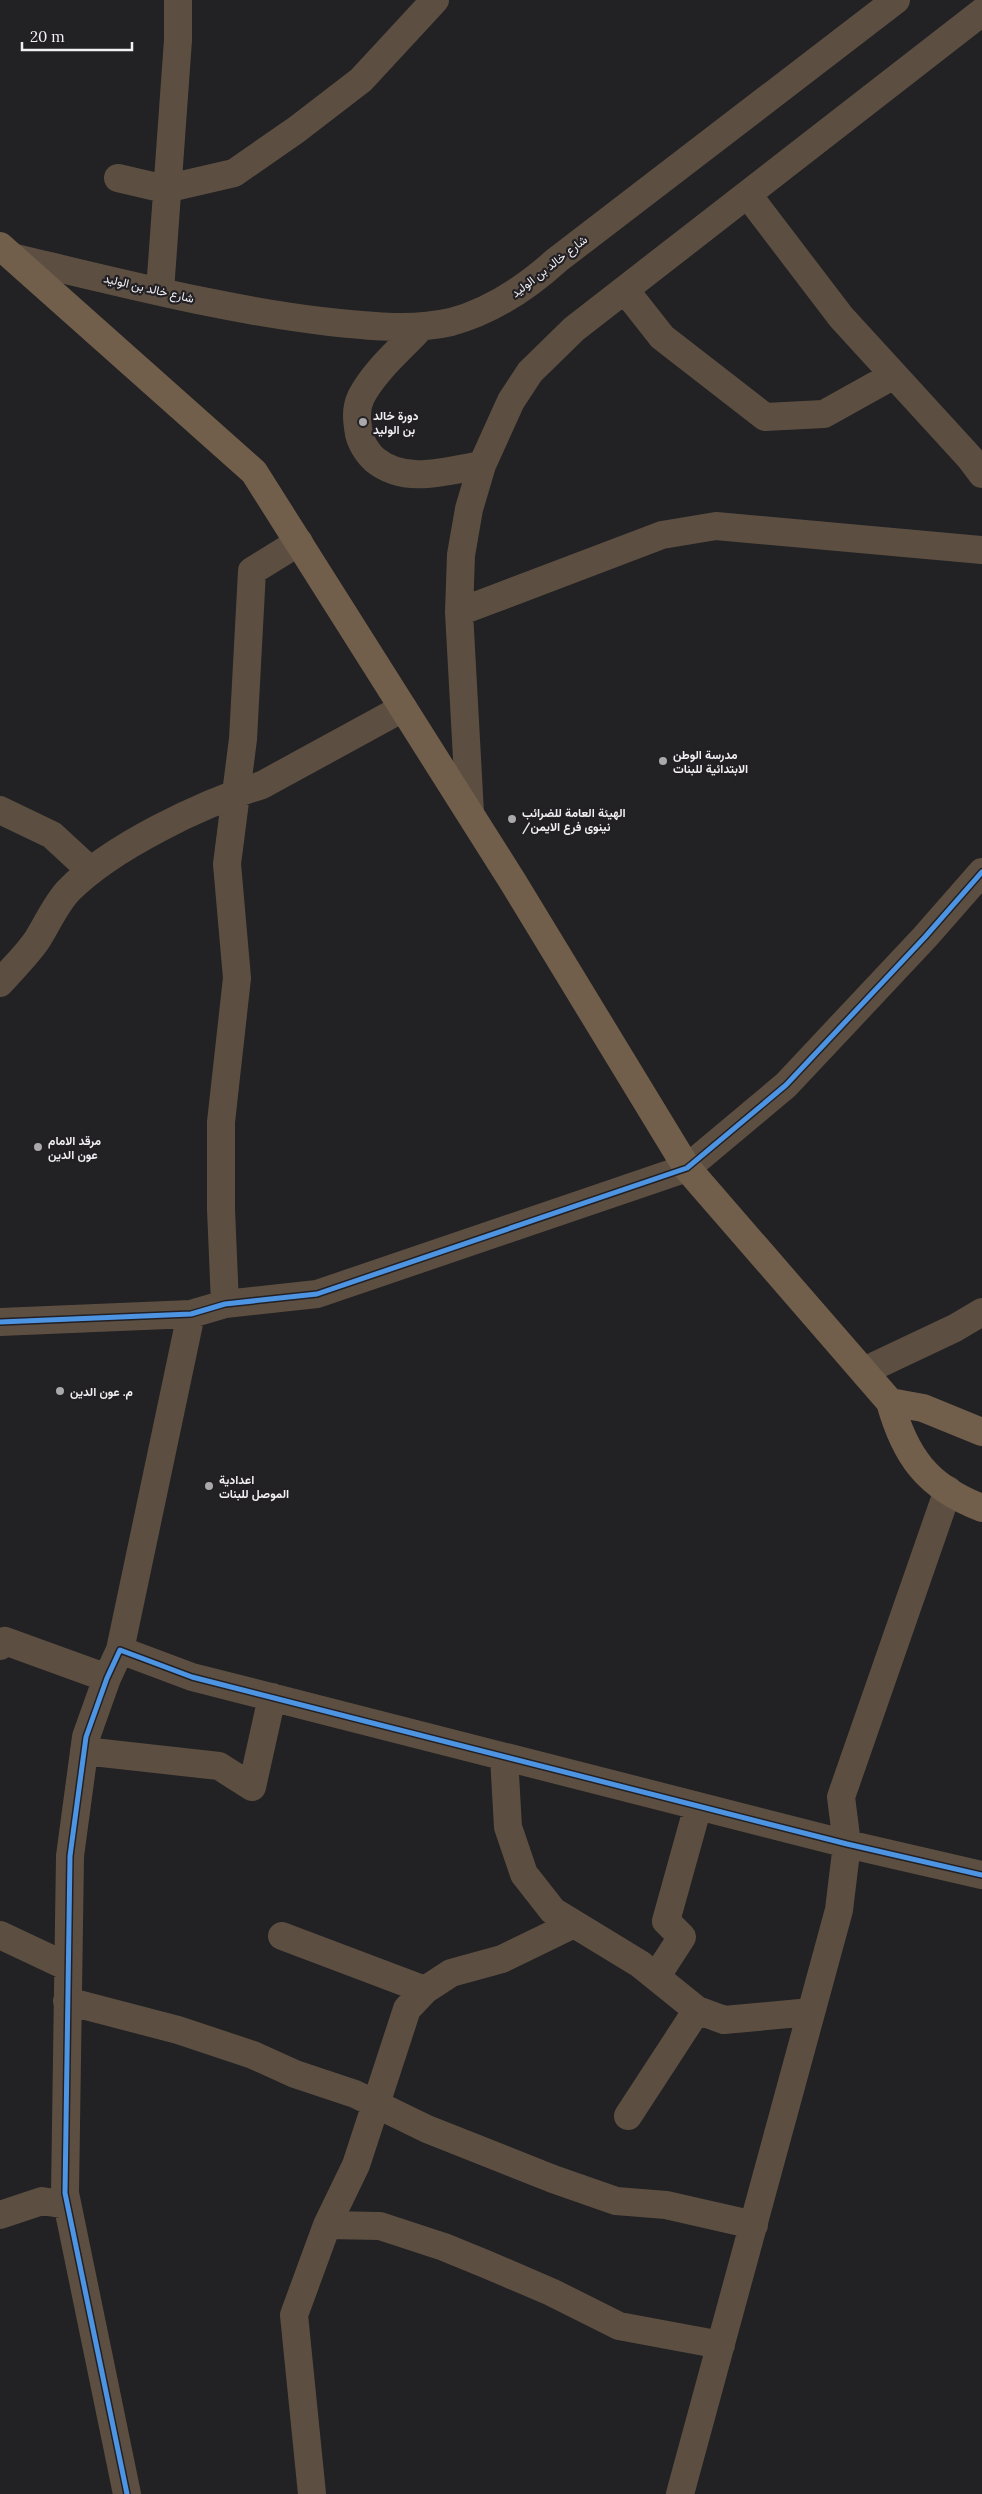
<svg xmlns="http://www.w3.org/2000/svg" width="982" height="2494" font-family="Lora,Vazirmatn,serif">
  <rect width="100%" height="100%" fill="#222123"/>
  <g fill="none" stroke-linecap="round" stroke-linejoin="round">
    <!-- minor -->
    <path stroke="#5c4f42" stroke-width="28" d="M118,178L165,189L234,173L296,130L361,80L435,0
      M748,195L841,317L970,458L982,474
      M15,258C119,282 224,310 330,322C369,326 412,331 451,322C492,311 526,288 557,260L896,0
      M625,290L662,337L765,417L824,414L894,375
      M160,291L178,40V0
      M421,327C401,349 375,370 361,397C355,409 357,422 359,434C361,443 368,454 375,460C406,485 446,471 482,465
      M459,612L662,535L716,526L982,550
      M0,810L52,835L91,871
      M470,813L459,612L461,555L469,509L482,465L511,401L530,372L574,329L982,12
      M0,983C12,969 27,955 37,940C47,924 56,904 68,891C111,847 203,803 262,785L403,708
      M225,1304L221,1209V1122L237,978L227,864L243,739L252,571L299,542
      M0,1322L191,1314L225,1304L317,1294L687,1168L786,1085L925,937L982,872
      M864,1371L955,1328L982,1312
      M0,1646L5,1641L107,1678
      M120,1650L191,1314
      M84,1751L219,1766L252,1787L272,1697
      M504,1757L508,1827L524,1874L553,1911L640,1964L697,2010L724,2020L811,2012
      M0,1935L68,1967
      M282,1936L425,1990L451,1973L502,1959L574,1924
      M656,1977L682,1937L666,1921L698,1806
      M67,2001L178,2030L253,2055L295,2074L355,2094L427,2129L553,2179L616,2201L666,2205L754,2225
      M628,2116L697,2010
      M0,2215L42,2201L67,2205
      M327,2225L380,2226L444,2247L488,2265L551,2292L619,2326L721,2345
      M127,2494L65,2193L70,1856L86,1737L107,1678L120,1650L192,1677L847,1844L982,1875
      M312,2494L294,2315L327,2225L356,2165L407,2009L425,1990
      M680,2494L839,1910L847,1844L841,1797L948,1490"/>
    <!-- major -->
    <path stroke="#715e4b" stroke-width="28" d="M0,246L254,472L513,882L687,1168L890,1402C905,1456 927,1487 982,1508
      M890,1402L923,1408L982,1432"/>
    <!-- cycleway casing -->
    <g stroke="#222024" stroke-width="8">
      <path id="cycleway" d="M0,1322L191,1314L225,1304L317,1294L687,1168L786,1085L925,937L982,872
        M127,2494L65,2193L70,1856L86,1737L107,1678L120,1650L192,1677L847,1844L982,1875"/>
    </g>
    <!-- cycleway -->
    <use href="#cycleway" stroke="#4d94e3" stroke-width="5"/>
  </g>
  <!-- markers -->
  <g fill="#a9a8aa" stroke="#222024" stroke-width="2">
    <circle cx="363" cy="422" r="5"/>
    <circle cx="663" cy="761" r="5"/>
    <circle cx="512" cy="819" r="5"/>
    <circle cx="38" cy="1147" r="5"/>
    <circle cx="60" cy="1391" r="5"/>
    <circle cx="209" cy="1486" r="5"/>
  </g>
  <g text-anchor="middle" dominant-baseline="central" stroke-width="4.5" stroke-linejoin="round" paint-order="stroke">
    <!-- street labels -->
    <g font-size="12" fill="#f1f0f3" stroke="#222024">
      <text transform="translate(549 266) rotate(-38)">شارع خالد بن الوليد</text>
      <text transform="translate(149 288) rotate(13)">شارع خالد بن الوليد</text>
    </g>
    <!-- poi labels -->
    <g font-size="12" font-weight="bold" fill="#f1f0f3" stroke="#222024" text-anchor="start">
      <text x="373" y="415">دورة خالد<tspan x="373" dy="14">بن الوليد</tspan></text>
      <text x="673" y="754">مدرسة الوطن<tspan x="673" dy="14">الابتدائية للبنات</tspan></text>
      <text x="522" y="812">الهيئة العامة للضرائب<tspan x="522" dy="14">/نينوى فرع الايمن</tspan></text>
      <text x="48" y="1140">مرقد الامام<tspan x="48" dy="14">عون الدين</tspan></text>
      <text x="70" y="1391">م. عون الدين</text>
      <text x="219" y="1479">اعدادية<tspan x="219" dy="14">الموصل للبنات</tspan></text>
    </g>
  </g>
  <!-- scale -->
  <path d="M22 42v8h110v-8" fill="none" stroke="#f1f0f3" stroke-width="2.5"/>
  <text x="30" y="42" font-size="15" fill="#f1f0f3" stroke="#222024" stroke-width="4" paint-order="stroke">20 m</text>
</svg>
